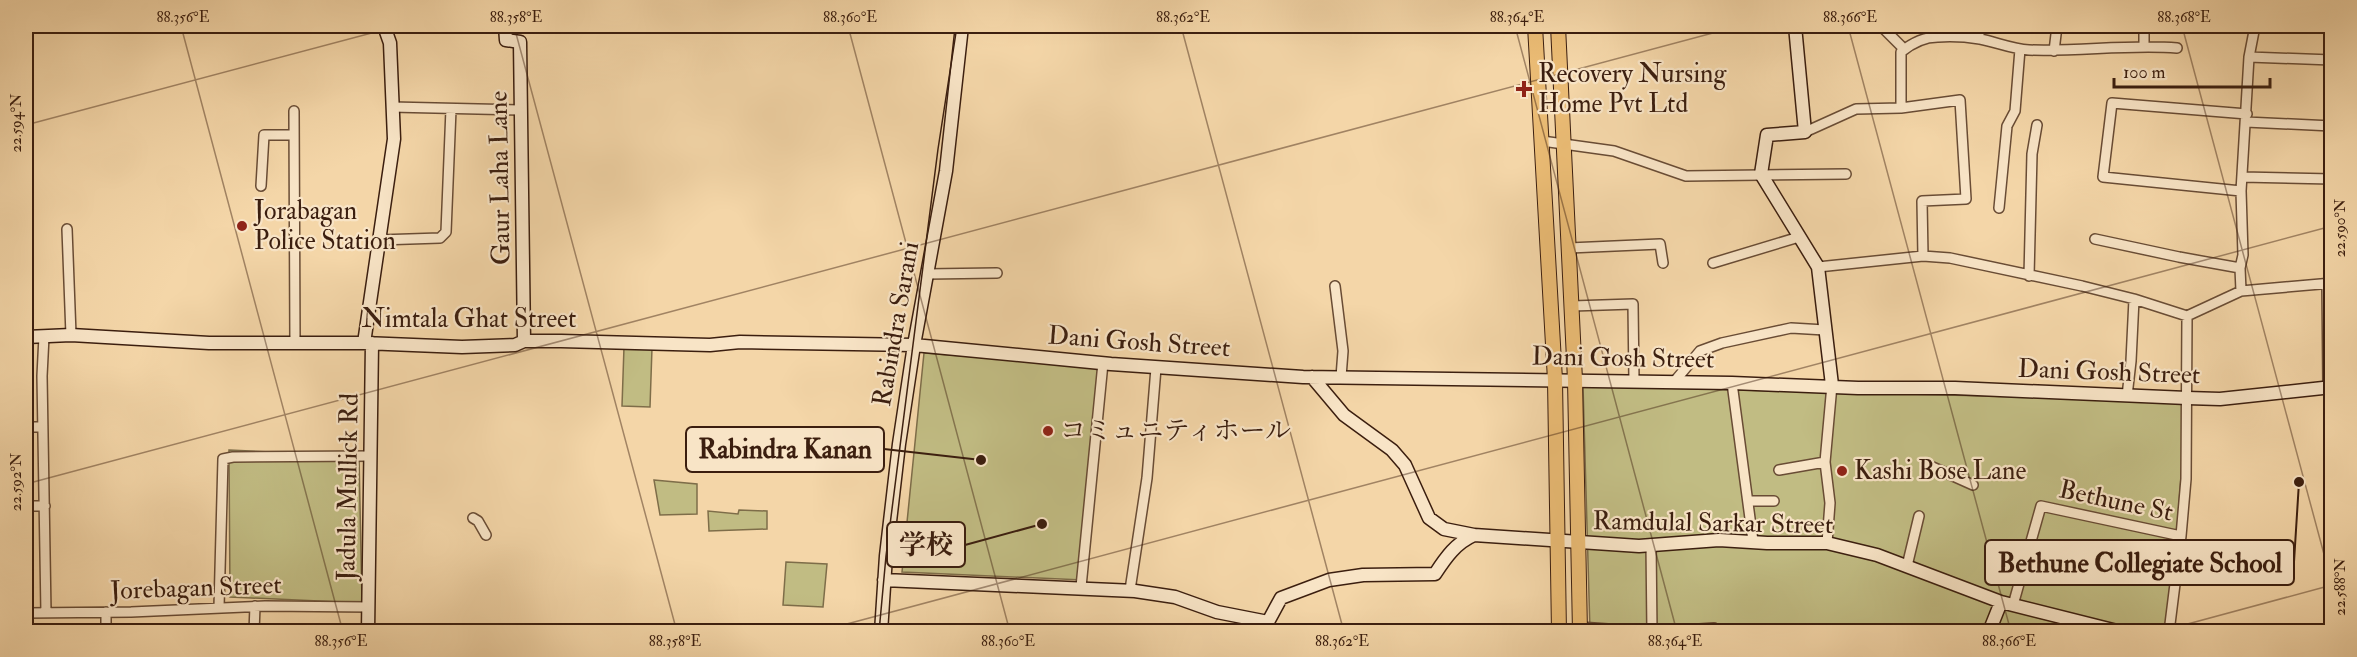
<svg xmlns="http://www.w3.org/2000/svg" width="2357" height="657" font-family="'IM FELL Double Pica','Noto Serif SC','Noto Serif JP',serif">
  <rect width="100%" height="100%" fill="#f4d6a8"/>
  <filter id="stains"><feTurbulence type="fractalNoise" baseFrequency=".00333" numOctaves="4"/><feColorMatrix values="0 0 0 0 .2 0 0 0 0 .09 0 0 0 0 .02 0 0 0 .5 -.17"/></filter>
  <radialGradient id="worn" r=".72"><stop offset=".6" stop-color="#630" stop-opacity="0"/><stop offset="1" stop-color="#630" stop-opacity=".3"/></radialGradient>
  <!-- green -->
  <path fill="#c1bc83" stroke="#7e6d49" stroke-width="1.5" d="M624,347L652,348L650,407L622,406Z
    M924,353L1106,367L1083,580L902,572Z
    M1583,386L2187,401L2169,631H1590Z
    M229,450L359,456L362,603L230,597Z
    M654,480L697,484V514L660,515Z
    M739,510L767,511V529L709,531L708,511L738,514Z
    M786,562L827,564L823,607L783,605Z"/>
  <g fill="none" stroke-linecap="round" stroke-linejoin="round">
    <!-- street casing -->
    <g stroke="#694c35" stroke-width="12">
      <path id="street" d="M1881,26L1904,49
        M2144,26V45
        M1979,39V26
        M2054,51L2057,26
        M2249,57L2332,60
        M392,107L521,110
        M1901,108V52C1912,43 1923,37 1938,37C1951,36 1967,37 1980,39C1996,42 2012,49 2029,50C2079,52 2128,44 2177,48
        M294,111L295,343
        M2246,122L2332,126
        M1805,132L1856,109L1901,108L1960,100L1966,199L1922,201L1923,256
        M1542,141L1614,151L1686,176L1846,174
        M2242,177L2332,179
        M261,186L264,135H294
        M2241,191L2103,177L2112,103L2247,114
        M1999,208L2007,126L2015,111L2020,49
        M67,229L71,335
        M2095,239L2179,257L2240,268
        M379,240L440,238L446,232L451,109
        M1569,248L1660,244L1663,263
        M1713,263L1799,237
        M1818,267L1923,256L1950,258L2082,286L2134,299L2187,316
        M927,274L997,273
        M2029,276L2032,154L2037,125
        M2327,284L2328,387
        M1335,286L1343,351L1341,377
        M2241,291L2332,283
        M1572,306L1633,304L1634,381
        M44,336L42,376L46,613
        M1674,382L1700,351L1722,343L1791,328L1825,330
        M1732,383L1753,541
        M2127,396L2131,361L2134,299
        M26,427H42
        M1926,464L1973,485
        M1779,470L1825,462
        M1749,501H1774
        M26,506H45
        M473,518L478,521L486,535
        M1827,543L1830,503L1825,462L1832,385
        M1651,544L1652,632
        M1907,566L1919,516
        M1081,587L1103,363
        M1130,590L1147,478L1156,368
        M2013,605L2041,506L2181,536
        M219,607L223,459L233,457L371,456
        M106,612V632
        M26,613L131,612L265,606L369,607
        M1580,627L1650,632
        M254,632L255,606
        M1655,632L1714,628V632
        M2169,632L2181,536L2186,479L2187,316L2241,291L2240,268L2243,255L2241,191L2249,57L2255,26"/>
    </g>
    <!-- secondary casing -->
    <g stroke="#3b1e0f" stroke-width="15">
      <path id="secondary" d="M505,26L506,40L520,42L524,341
        M1795,26L1805,132L1767,135L1761,174L1818,267L1832,385
        M26,337L71,335L209,343H364L462,347L515,345L524,341H561L710,345L740,342L914,345L1111,364L1303,377L1732,383L1858,388H1955L2187,398L2220,399L2332,387
        M364,343L394,139L390,43L384,26
        M1312,377L1344,415L1392,450L1405,465L1429,518L1444,529L1474,535
        M884,580L1135,591L1175,597L1217,612L1268,622L1281,598L1329,580L1363,575L1435,574C1446,557 1456,543 1474,535L1639,546L1719,540L1767,543H1827L1877,555L2001,602L2121,632
        M368,632L372,343
        M881,632L886,556L899,444L914,345L946,171L962,26
        M1989,632L2001,602"/>
    </g>
    <!-- primary casing -->
    <g stroke="#3b1e0f" stroke-width="16">
      <path id="primary" d="M1535,26L1555,380L1559,632
        M1558,26L1575,380L1580,632"/>
    </g>
    <!-- street -->
    <use href="#street" stroke="#f8e4c6" stroke-width="9"/>
    <!-- secondary -->
    <use href="#secondary" stroke="#f8e4c6" stroke-width="12"/>
    <!-- primary -->
    <use href="#primary" stroke="#eabb74" stroke-width="14"/>
    <!-- tram -->
    <path stroke="#3b1e0f" stroke-width="1.5" d="M879,632L886,556L938,149L957,26"/>
  </g>
  <!-- ticks -->
  <path fill="none" stroke="#3b1e0f" stroke-width="1.5" stroke-opacity="0.45" d="M181,26L343,632M514,26L677,632M848,26L1010,632M1181,26L1344,632M1515,26L1677,632M1848,26L2011,632M2182,26L2332,584M26,125L398,26M26,484L1739,26M817,632L2332,226M2158,632L2332,585"/>
  <!-- markers -->
  <g fill="#8f2418" stroke="#f8e4c6" stroke-width="2">
    <path d="M1521 80h6v6h6v6h-6v6h-6v-6h-6v-6h6z"/>
    <circle cx="242" cy="226" r="6"/>
    <circle cx="1048" cy="431" r="6"/>
    <circle cx="1842" cy="471" r="6"/>
  </g>
  <g text-anchor="middle" dominant-baseline="central" stroke-width="4.5" stroke-linejoin="round" paint-order="stroke">
    <!-- poi labels -->
    <g font-size="26" fill="#3b1e0f" stroke="#f8e4c6" text-anchor="start">
      <text x="1538" y="74">Recovery Nursing<tspan x="1538" dy="30">Home Pvt Ltd</tspan></text>
      <text x="254" y="211">Jorabagan<tspan x="254" dy="30">Police Station</tspan></text>
      <text x="1060" y="431">コミュニティホール</text>
      <text x="1854" y="471">Kashi Bose Lane</text>
    </g>
    <!-- street labels -->
    <g font-size="26" fill="#3b1e0f" stroke="#f8e4c6">
      <text transform="translate(500 178) rotate(-91)">Gaur Laha Lane</text>
      <text x="469" y="319">Nimtala Ghat Street</text>
      <text transform="translate(896 324) rotate(-80)">Rabindra Sarani</text>
      <text transform="translate(1139 342) rotate(4)">Dani Gosh Street</text>
      <text transform="translate(1623 358) rotate(1)">Dani Gosh Street</text>
      <text transform="translate(2109 372) rotate(2)">Dani Gosh Street</text>
      <text transform="translate(348 487) rotate(-89)">Jadula Mullick Rd</text>
      <text transform="translate(2116 501) rotate(12)">Bethune St</text>
      <text transform="translate(1713 523) rotate(1)">Ramdulal Sarkar Street</text>
      <text transform="translate(196 588) rotate(-2)">Jorebagan Street</text>
    </g>
  </g>
  <!-- callouts -->
  <path fill="none" stroke="#3b1e0f" stroke-width="2" d="M981 460L884 449M1042 524L965 545M2299 482L2294 562"/>
  <g fill="#3b1e0f" stroke="#f8e4c6" stroke-width="2">
    <circle cx="981" cy="460" r="6"/>
    <circle cx="1042" cy="524" r="6"/>
    <circle cx="2299" cy="482" r="6"/>
  </g>
  <g fill="#f8e4c6" stroke="#3b1e0f" stroke-width="2">
    <rect x="686" y="427" width="198" height="45" rx="6"/>
    <rect x="887" y="522" width="78" height="45" rx="6"/>
    <rect x="1985" y="540" width="309" height="45" rx="6"/>
  </g>
  <g font-size="27" text-anchor="middle" font-weight="bold" fill="#3b1e0f">
    <text x="785" y="458">Rabindra Kanan</text>
    <text x="926" y="554">学校</text>
    <text x="2140" y="572">Bethune Collegiate School</text>
  </g>
  <!-- margin -->
  <rect width="2357" height="657" fill="none" stroke="#f4d6a8" stroke-width="66"/>
  <!-- scale -->
  <path d="M2114 78v9h156v-9" fill="none" stroke="#3b1e0f" stroke-width="3"/>
  <text x="2123" y="78" font-size="18" fill="#3b1e0f" stroke="#f8e4c6" stroke-width="4.5" paint-order="stroke">100 m</text>
  <rect x="33" y="33" width="2291" height="591" fill="none" stroke="#3b1e0f" stroke-width="2"/>
  <g font-size="15" text-anchor="middle" fill="#3b1e0f">
    <text x="183" y="22">88.356°E</text>
    <text x="516" y="22">88.358°E</text>
    <text x="850" y="22">88.360°E</text>
    <text x="1183" y="22">88.362°E</text>
    <text x="1517" y="22">88.364°E</text>
    <text x="1850" y="22">88.366°E</text>
    <text x="2184" y="22">88.368°E</text>
    <text transform="translate(16 123) rotate(-90)" y="5">22.594°N</text>
    <text transform="translate(2340 228) rotate(-90)" y="5">22.590°N</text>
    <text transform="translate(16 482) rotate(-90)" y="5">22.592°N</text>
    <text transform="translate(2340 587) rotate(-90)" y="5">22.588°N</text>
    <text x="341" y="646">88.356°E</text>
    <text x="675" y="646">88.358°E</text>
    <text x="1008" y="646">88.360°E</text>
    <text x="1342" y="646">88.362°E</text>
    <text x="1675" y="646">88.364°E</text>
    <text x="2009" y="646">88.366°E</text>
  </g>
  <rect width="100%" height="100%" filter="url(#stains)"/>
  <rect width="100%" height="100%" fill="url(#worn)"/>
</svg>
